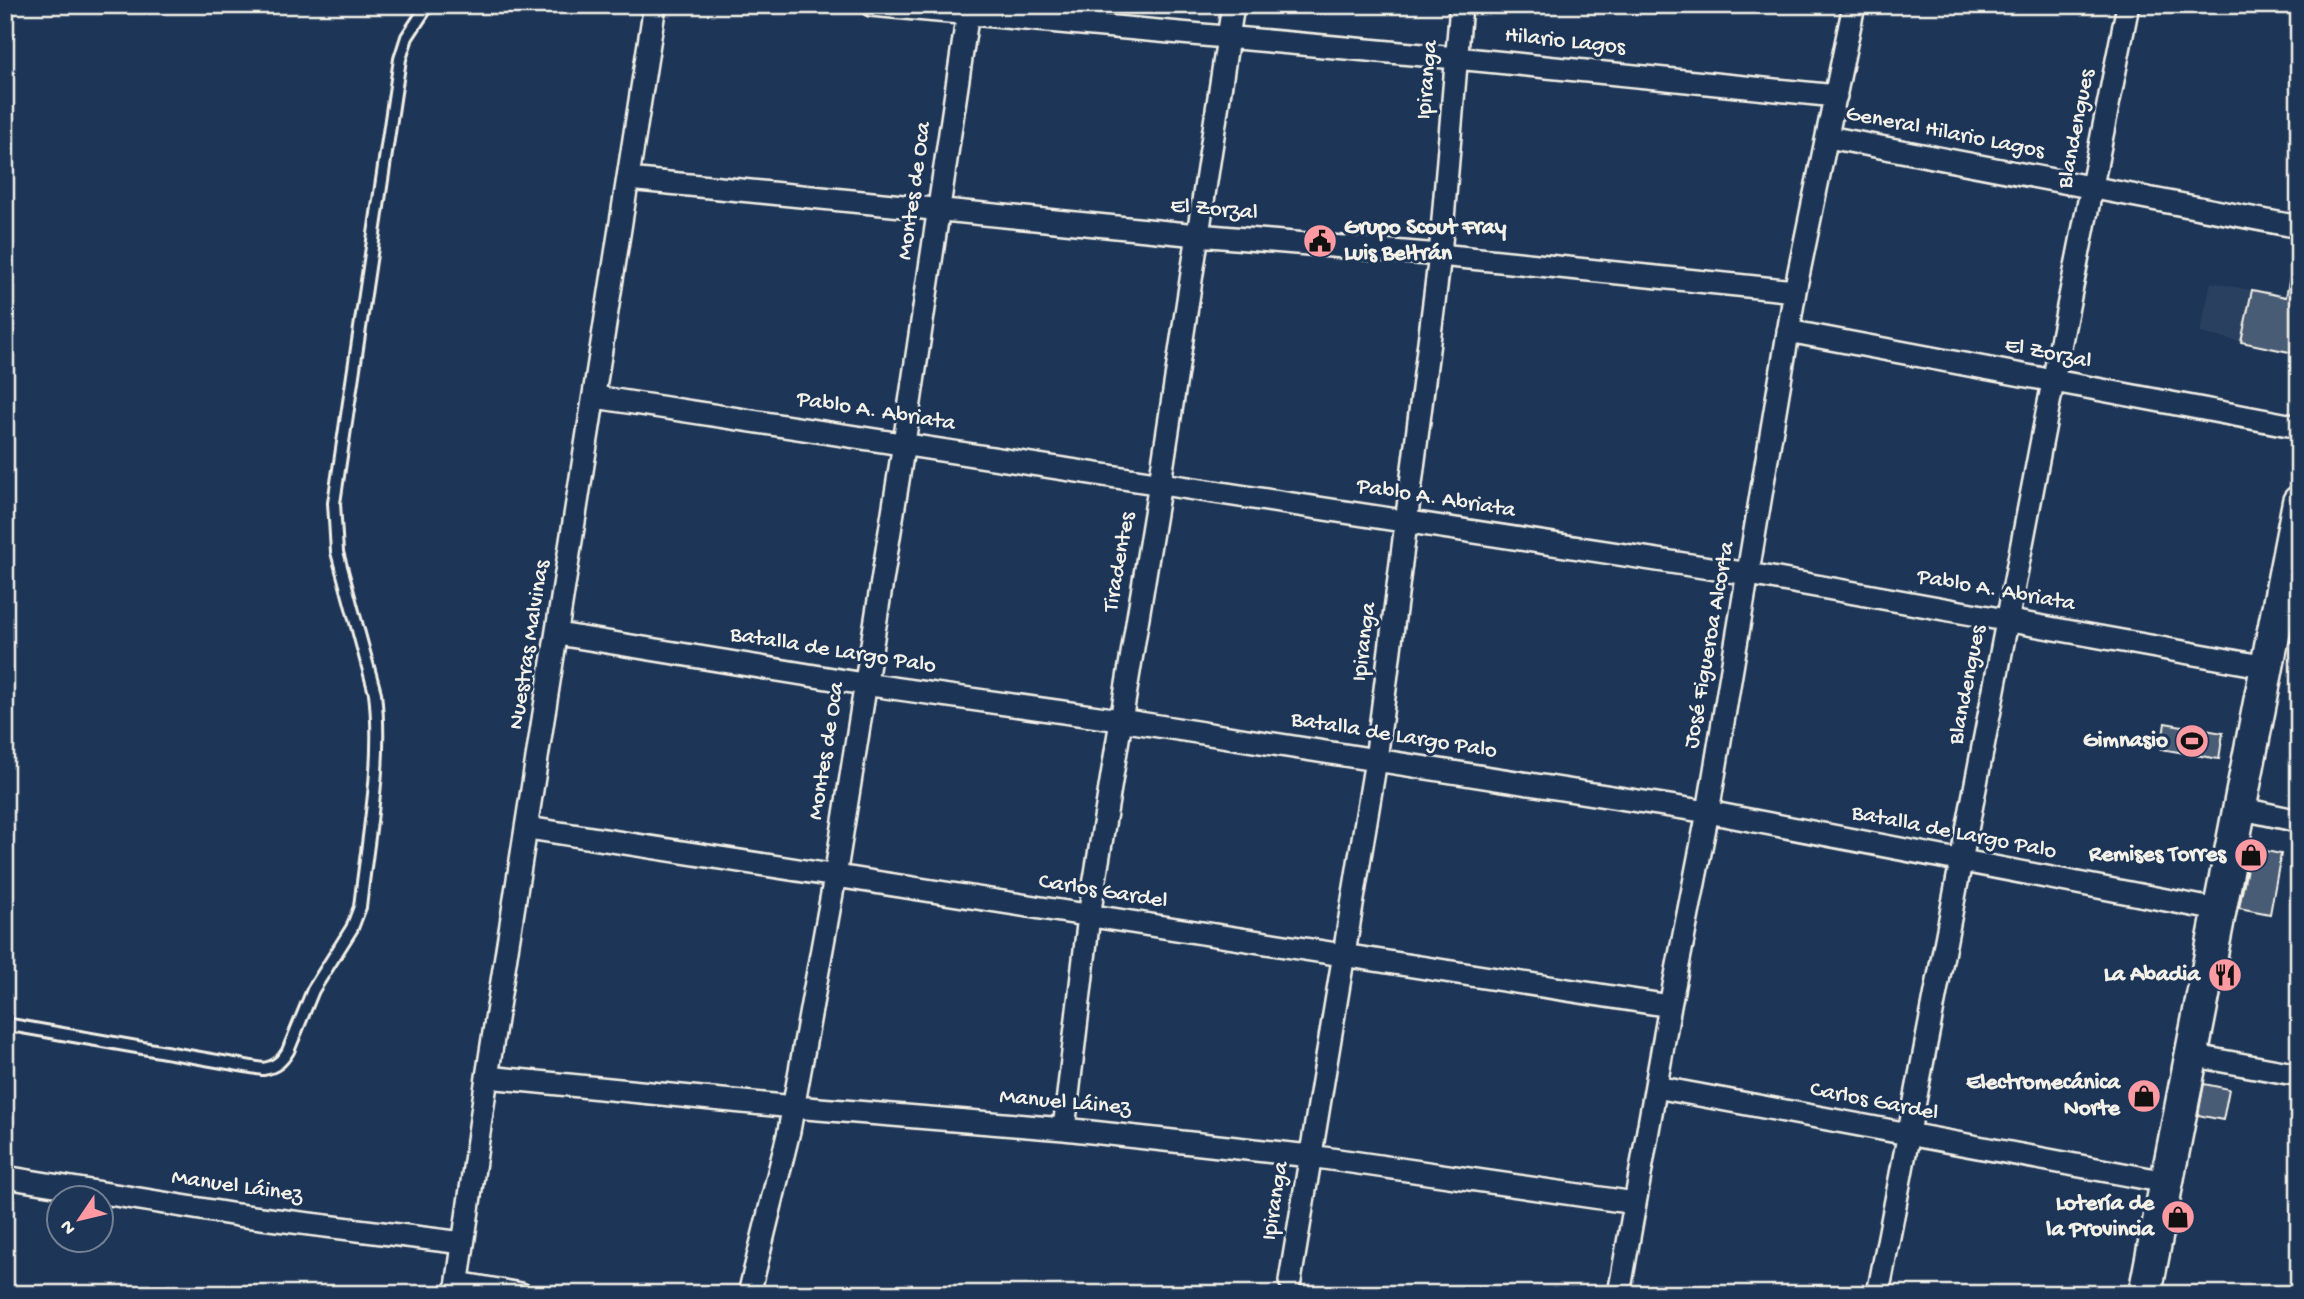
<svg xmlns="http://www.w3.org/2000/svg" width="2304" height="1299" font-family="'Gochi Hand',sans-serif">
  <rect width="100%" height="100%" fill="#1d3557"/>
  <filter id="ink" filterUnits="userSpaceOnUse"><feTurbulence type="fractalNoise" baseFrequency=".0143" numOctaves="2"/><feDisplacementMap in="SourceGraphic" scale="14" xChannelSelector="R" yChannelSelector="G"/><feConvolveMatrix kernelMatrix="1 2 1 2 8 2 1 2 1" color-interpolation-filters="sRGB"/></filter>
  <g filter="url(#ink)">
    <!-- built -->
    <path fill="#2a4060" d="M2211,282L2299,300V354L2200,333Z"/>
    <!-- building -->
    <path fill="#485b74" stroke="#f4f1e8" stroke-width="2" d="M2292,267L2299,268V354L2241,342L2252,290L2286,297Z
      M2165,723L2223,733L2219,759L2161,749Z
      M2251,848L2281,854L2270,914L2239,908Z
      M2204,1084L2229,1089L2223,1120L2198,1115Z"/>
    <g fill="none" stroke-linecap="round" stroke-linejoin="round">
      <!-- lane casing -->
      <g stroke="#f4f1e8" stroke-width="16">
        <path id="lane" d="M5,1024L263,1069C276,1067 282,1061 288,1051L313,990L352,928L360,907C368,836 383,763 375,693L337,552L334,503L400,59L407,37L428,5"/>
      </g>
      <!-- street casing -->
      <g stroke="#f4f1e8" stroke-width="26">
        <path id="street" d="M871,5L1456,58L1836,96
          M1828,137L2299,227
          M628,179L1198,235L1440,255L1795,291
          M1788,331L2299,427
          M595,397L1749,574L2267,667
          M558,634L864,684L1120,720L1708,812L2218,910
          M2238,808L2299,821
          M528,828L1670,1006
          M2190,1055L2299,1075
          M487,1077L794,1107L1064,1129L1310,1156L1635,1203
          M1656,1087L2166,1182
          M1064,1129L1089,916L1160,483L1233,5
          M5,1177L237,1215L463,1243
          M1290,1281L1376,760L1440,255L1461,5
          M458,1283L521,1294
          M456,1294L487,1077L655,5
          M749,1294L789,1131L835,877L904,443L969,5
          M1619,1294L1670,1006L1708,812L1795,291L1854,5
          M1878,1294L2053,382L2128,5"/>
      </g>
      <!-- secondary casing -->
      <g stroke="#f4f1e8" stroke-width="37">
        <path id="secondary" d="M2145,1294L2299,502"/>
      </g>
      <!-- lane -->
      <use href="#lane" stroke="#1d3557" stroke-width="10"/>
      <!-- street -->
      <use href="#street" stroke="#1d3557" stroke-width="21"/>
      <!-- secondary -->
      <use href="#secondary" stroke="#1d3557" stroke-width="32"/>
    </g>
  </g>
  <!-- icons -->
  <defs>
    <g id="civic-disc" transform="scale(1.75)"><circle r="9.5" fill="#ff9aa2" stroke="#1d3557"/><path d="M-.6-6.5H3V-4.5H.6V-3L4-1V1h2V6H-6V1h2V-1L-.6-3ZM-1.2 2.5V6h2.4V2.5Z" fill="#111"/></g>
    <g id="stadium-disc" transform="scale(1.75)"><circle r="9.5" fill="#ff9aa2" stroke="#1d3557"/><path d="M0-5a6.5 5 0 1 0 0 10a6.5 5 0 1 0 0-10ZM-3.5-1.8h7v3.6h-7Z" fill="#111"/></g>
    <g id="shop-disc" transform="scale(1.75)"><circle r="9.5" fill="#ff9aa2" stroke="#1d3557"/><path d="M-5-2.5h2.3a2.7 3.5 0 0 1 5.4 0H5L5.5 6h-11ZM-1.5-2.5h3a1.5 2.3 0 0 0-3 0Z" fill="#111"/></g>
    <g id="restaurant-disc" transform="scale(1.75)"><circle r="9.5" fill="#ff9aa2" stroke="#1d3557"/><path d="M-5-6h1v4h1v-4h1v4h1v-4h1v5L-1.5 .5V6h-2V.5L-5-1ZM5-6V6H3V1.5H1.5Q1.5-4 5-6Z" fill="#111"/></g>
  </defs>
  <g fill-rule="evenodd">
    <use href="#civic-disc" x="1320" y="241"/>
    <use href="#stadium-disc" x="2192" y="741"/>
    <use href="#shop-disc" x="2251" y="855"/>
    <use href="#restaurant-disc" x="2225" y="975"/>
    <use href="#shop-disc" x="2144" y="1096"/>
    <use href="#shop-disc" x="2178" y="1217"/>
  </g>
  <g text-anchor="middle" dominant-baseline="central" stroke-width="6" stroke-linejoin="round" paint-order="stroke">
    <!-- street labels -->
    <g font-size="23" fill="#f4f1e8" stroke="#1d3557">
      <text transform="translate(1565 42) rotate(6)">Hilario Lagos</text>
      <text transform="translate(1428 80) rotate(-85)">Ipiranga</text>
      <text transform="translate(2077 129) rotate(-79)">Blandengues</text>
      <text transform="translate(1945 133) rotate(11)">General Hilario Lagos</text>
      <text transform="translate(915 191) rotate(-82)">Montes de Oca</text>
      <text transform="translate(1214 210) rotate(5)">El Zorzal</text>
      <text transform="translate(2048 354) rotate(11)">El Zorzal</text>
      <text transform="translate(876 412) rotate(9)">Pablo A. Abriata</text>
      <text transform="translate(1436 499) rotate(9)">Pablo A. Abriata</text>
      <text transform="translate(1120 562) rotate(-80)">Tiradentes</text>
      <text transform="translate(1996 591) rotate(10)">Pablo A. Abriata</text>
      <text transform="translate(1365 642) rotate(-83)">Ipiranga</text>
      <text transform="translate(530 645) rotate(-81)">Nuestras Malvinas</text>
      <text transform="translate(1710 645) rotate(-80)">José Figueroa Alcorta</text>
      <text transform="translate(833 651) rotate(9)">Batalla de Largo Palo</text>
      <text transform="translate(1968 685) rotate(-79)">Blandengues</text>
      <text transform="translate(1394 736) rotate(9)">Batalla de Largo Palo</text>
      <text transform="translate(827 751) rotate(-81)">Montes de Oca</text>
      <text transform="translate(1954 833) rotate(11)">Batalla de Largo Palo</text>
      <text transform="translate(1103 892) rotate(9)">Carlos Gardel</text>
      <text transform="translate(1874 1102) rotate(11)">Carlos Gardel</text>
      <text transform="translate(1065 1103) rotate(5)">Manuel Láinez</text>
      <text transform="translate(237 1187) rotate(8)">Manuel Láinez</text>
      <text transform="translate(1276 1201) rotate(-81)">Ipiranga</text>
    </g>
    <!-- poi labels -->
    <g font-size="23" font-weight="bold" fill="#f4f1e8" stroke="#1d3557" text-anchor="end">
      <text x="1344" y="228" text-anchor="start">Grupo Scout Fray<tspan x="1344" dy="26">Luis Beltrán</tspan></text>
      <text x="2168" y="741">Gimnasio</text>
      <text x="2226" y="855">Remises Torres</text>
      <text x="2200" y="975">La Abadia</text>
      <text x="2120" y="1083">Electromecánica<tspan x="2120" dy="26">Norte</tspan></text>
      <text x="2154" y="1204">Lotería de<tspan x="2154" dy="26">la Provincia</tspan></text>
    </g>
  </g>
  <!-- margin -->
  <rect width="2304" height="1299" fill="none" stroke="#1d3557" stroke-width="28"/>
  <rect x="14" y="14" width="2276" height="1271" fill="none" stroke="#f4f1e8" stroke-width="2.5" filter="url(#ink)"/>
  <!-- north arrow -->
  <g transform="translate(80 1219) rotate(235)"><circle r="33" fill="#1d3557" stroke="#738091" stroke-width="2"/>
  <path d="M0-5L12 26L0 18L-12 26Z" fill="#ff9aa2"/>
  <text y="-10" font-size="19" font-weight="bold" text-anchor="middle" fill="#f4f1e8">N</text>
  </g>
</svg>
